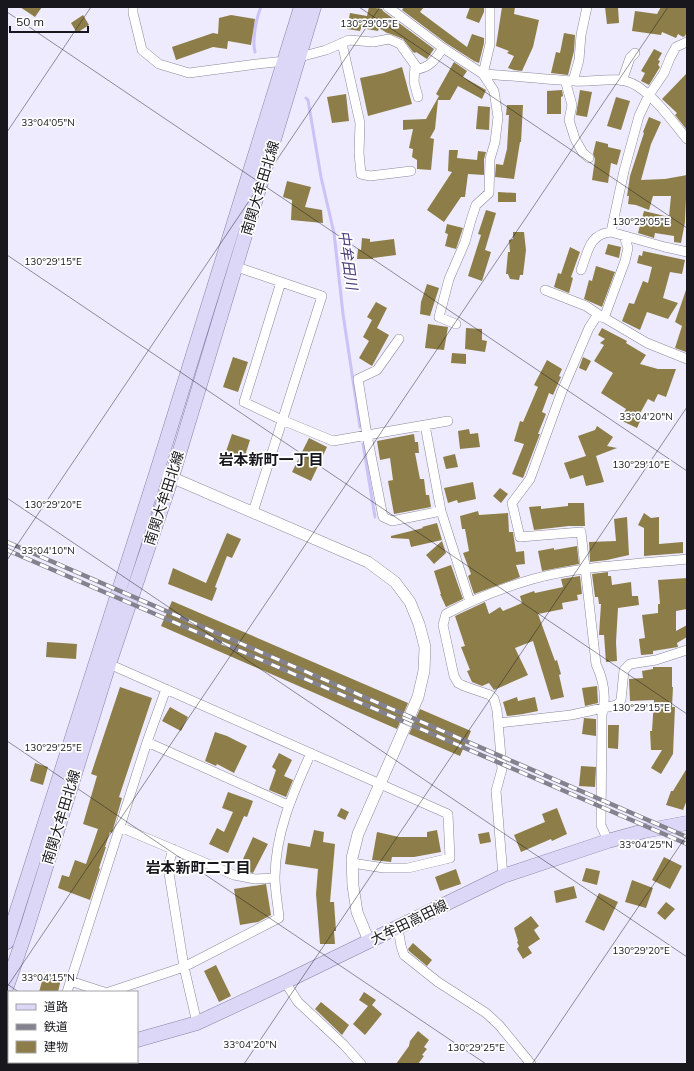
<svg xmlns="http://www.w3.org/2000/svg" width="694" height="1071" font-family="Mulish,'Noto Sans JP',sans-serif">
  <rect width="100%" height="100%" fill="#edebfd"/>
  <g fill="none" stroke-linecap="round" stroke-linejoin="round">
    <!-- stream -->
    <path stroke="#cbc2f7" stroke-width="3" d="M255,52C252,41 256,18 261,7
      M306,98L308,100L321,177L334,233L343,314L360,427
      M363,444L375,517"/>
  </g>
  <!-- building -->
  <path fill="#8d7e49" d="M20,7H42L35,17Z
    M369,7L382,9L383,11L434,49L427,59L416,52L415,53L413,52L403,39L391,34L387,33L379,28L378,31L361,28L360,31L347,29L350,13L367,16Z
    M404,7H424L420,12L467,47L472,34L484,38V43L479,63L474,61L446,43L402,10Z
    M470,7H484V12L479,23L466,18Z
    M502,7H515L514,14L539,20L533,47L522,71L514,70L508,68L514,56L507,53L509,51L496,46Z
    M605,7H618L619,23L607,24Z
    M661,7H687V32L685,36L683,37L678,34L676,38L662,32L661,35L632,31L635,11L657,14Z
    M83,15L89,25L77,33L71,23Z
    M231,15L255,19L251,45L228,41L227,49L213,47L176,60L172,47L213,33L218,34L219,18Z
    M564,33L575,35L574,51L568,75L551,73L556,52L560,53Z
    M654,49L662,53L658,60L660,61L658,65L660,67L649,85L641,81L645,73L641,71Z
    M454,62L467,71L463,77L486,90L482,99L458,86L450,100H438L435,129L430,138L434,139L431,170L417,169V160L412,157L413,149L409,148L413,129L403,130V120L426,119L439,96L436,94Z
    M402,67L412,104L368,116L360,78L384,73Z
    M687,73V130L675,115L677,113L662,99Z
    M562,90L563,96L561,97V114H547V91Z
    M580,90L592,92L587,117L576,115Z
    M346,94L349,121L332,123L327,97Z
    M616,97L630,101L621,130L607,126Z
    M507,105H523L521,142H520L514,179L495,177L496,164L503,165L507,149L509,115H506Z
    M478,106L490,107L489,130L476,129Z
    M649,117L661,122L651,144L641,180L665,179L687,175L685,222L681,243L674,242V236L655,233L654,238L638,233L644,211L669,217L671,196H653L649,210L636,205L628,204L629,196H627L630,176L644,133L643,132Z
    M596,141L608,144V147L621,150L617,165L611,163L608,183L592,180L595,159L593,154Z
    M449,150H458L457,158L477,160L478,151L486,152L484,159V175L468,174L465,197H461L444,222L427,210L452,172L448,171Z
    M287,181L311,187L305,207L322,210L323,223L291,220L292,200L283,197Z
    M498,192L516,193V202H498Z
    M486,210L496,213L485,250L491,252L482,281L468,276L481,235L478,234Z
    M447,224L463,228L456,249L445,246L448,234L445,233Z
    M513,232H524L526,250L523,275H520L519,280L510,279L508,274H506L508,252H510L509,240L513,239Z
    M362,238L370,239V242L394,239L396,255L373,258V259H357L358,249L361,250Z
    M608,244L621,247L619,258L605,254Z
    M570,247L580,252L571,277L573,278L569,293L554,287L558,273L561,274Z
    M643,251L685,260L682,274L670,272L663,298L678,303L668,319L647,312L640,330L622,321L629,303L634,304L643,281L648,283L652,267L637,263L639,255L642,256Z
    M596,266L615,272L602,307L584,299L589,280L592,281Z
    M427,284L439,288L430,316L420,314L421,302Z
    M686,290L687,291L686,352L675,348L682,326L675,322Z
    M376,302L387,308L377,328L389,335L372,366L359,358L369,341L363,337L372,320L367,317Z
    M428,324L448,327L444,350L425,348Z
    M466,328L482,329V340L487,341L485,352L465,349Z
    M602,328L627,341L626,343L646,355L640,364L658,369H676L666,397L658,394L654,402L648,399L638,417L641,419L637,428L620,420L626,409L601,393L613,373L594,361L604,345L600,343L605,339L598,335Z
    M452,353L466,354V364L451,363Z
    M233,357L248,362L238,392L223,387Z
    M583,357L591,361L586,371L579,368Z
    M547,360L562,369L559,376L561,377L553,395L549,393L542,412L546,414L538,434H540L523,478L512,474L524,444L514,441L520,421L523,422L538,387L534,385Z
    M597,426L613,437L607,446L617,448L596,456L604,482L586,486L583,475L570,479L564,463L586,456L578,436L595,430Z
    M469,429L470,434L478,433L480,447L460,449L458,431Z
    M232,434L250,440L242,465L223,460Z
    M414,434L415,442H418L419,453H415L420,479H424L426,495H429L431,507L394,514L388,481L393,480L390,458L380,460L377,441Z
    M309,438L327,447L311,481L292,472Z
    M455,454L458,467L446,469L443,457Z
    M473,482L476,499L458,503L457,500L448,503L444,488Z
    M500,488L508,494L501,503L493,496Z
    M568,503H584L585,526H569L534,530L529,507L541,506V509L568,506Z
    M478,511L479,515L508,513L509,532H513L516,552L524,551L525,564L516,565L520,577L474,594L468,576L471,574L463,553L469,551L465,529H462L460,516Z
    M644,513L651,518L659,517V544L683,542V553L644,556V528L638,525Z
    M627,517L629,555L607,560L590,562L589,542L616,541L614,519Z
    M437,523L442,540L411,547L409,539L391,538V536L423,528L422,527Z
    M227,533L241,539L232,558L227,556L215,587L217,588L212,601L168,584L173,568L206,583Z
    M442,541L446,553L434,564L426,555Z
    M577,546L579,564L542,571L538,551L554,548V550Z
    M451,565L463,599L446,607L440,594H441L434,571Z
    M608,572V576H611L612,585L631,582L632,596H638L639,605L618,608L616,642L617,661L606,662L604,635H599L601,604H599L598,597H595L592,574Z
    M580,576L582,594L577,595L578,600L562,603L563,609L538,614L555,661L557,660L561,674L559,675L564,697L551,700L533,641L515,648L528,675L494,690L489,683L482,686L472,682L467,671L470,670L461,647L465,646L455,616L485,602L489,614L500,607L503,611L522,603L520,596L534,591L535,593L563,587L561,579Z
    M687,578V609L676,611V631L687,625V637L677,643L678,647L653,651V654L641,655L639,639L645,638L642,615L658,613V604H660L658,580Z
    M172,601L408,703L397,729L161,626Z
    M47,642L77,644L76,659L46,657Z
    M653,667H672V687H673L672,707H675L673,754L661,774L651,768L662,750H651L650,731H652L654,700L630,701L629,679L643,678L642,671L653,669Z
    M597,686L598,703L585,706L582,688Z
    M120,687L152,698L119,797L122,798L112,833L110,832L105,847H106L99,868L100,869L90,900L58,888L62,875L69,877L75,860L86,864L98,829L83,824L97,776L91,774Z
    M517,697L518,701L535,697L538,711L523,714L507,716L503,702Z
    M170,707L188,717L181,731L162,721Z
    M420,709L471,731L460,756L409,734Z
    M584,718L596,719V736L582,734Z
    M608,725H619L618,749L608,748Z
    M215,732L227,736L247,746L234,773L217,764L216,766L205,761Z
    M279,753L292,760L284,776L293,780L286,797L269,790L276,770L272,767Z
    M35,763L48,767L43,785L30,781Z
    M581,766L596,767L595,787L579,786Z
    M687,768V800L683,810L666,805L671,791H673Z
    M228,792L253,801L247,817L244,816L228,853L209,844L217,828L224,832L233,812L222,808Z
    M341,808L349,812L345,820L337,816Z
    M557,808L567,834L552,841L551,839L521,852L514,835L545,822L542,814Z
    M314,830L324,832L323,842L335,844L330,902H334L336,931H334L335,944H320L316,894L318,869L285,864L288,843L310,847Z
    M437,830L441,852L414,857H392L391,862L372,860L377,832L399,837H427V832Z
    M489,832L491,842L480,844L478,834Z
    M253,837L268,844L253,873L244,871L239,868Z
    M664,857L682,866L670,889L652,880Z
    M586,868L600,871L597,885L582,881Z
    M456,869L461,884L440,891L435,877Z
    M632,880L653,888L646,908L625,902Z
    M266,884L271,915L258,922L240,925L234,889Z
    M574,886L577,898L556,903L554,891Z
    M599,893L618,902L604,931L585,922Z
    M666,902L675,909L665,920L657,913Z
    M531,916L539,926L534,930L540,939L528,947L532,953L523,959L517,949L519,946L517,942L518,941L514,928Z
    M413,943L432,960L427,966L409,951L408,949Z
    M216,965L231,996L219,1002L204,971Z
    M44,974L61,979L58,992H39Z
    M364,992L376,1000L372,1005L382,1014L365,1035L353,1024L368,1006L359,1000Z
    M321,1002L349,1025L342,1035L315,1009Z
    M418,1031L429,1040L424,1047L427,1049L422,1055L424,1056L418,1064H396L409,1046L410,1041Z"/>
  <g fill="none" stroke-linecap="round" stroke-linejoin="round">
    <!-- minor casing -->
    <g stroke="#8b8899" stroke-width="10">
      <path id="minor" d="M133,7V13L142,50L159,64L189,73L257,64L285,61L326,50L349,40L373,42L389,39L400,44L418,69C431,67 436,58 443,48
        M388,7L443,48L483,74L494,91L498,117L495,142L490,159L489,193L476,205L471,220L465,242L449,279L439,317L456,324
        M342,43L360,123L359,153L361,174L370,176L411,171
        M415,65L414,82L418,97
        M483,74C513,76 544,79 574,81C595,83 618,74 637,86C657,99 672,121 687,139
        M483,74L490,44V7
        M565,80L572,105L569,120L575,139L583,153L589,158
        M573,81L579,60L581,35L587,7
        M622,81L630,58L635,53
        M611,232L624,171L639,116L649,95L664,73L670,58L676,47L687,42
        M237,267L322,296L253,512
        M581,270C588,252 589,234 611,232L665,247L687,252
        M281,282L244,402L282,420L333,441L448,421
        M545,290L586,306L598,314L647,343L687,359
        M598,314L589,328L562,391L530,479L512,503L520,537L581,532L596,664C604,681 607,697 602,715L601,825L608,841
        M604,318L625,261L628,248L624,236
        M399,339L377,370L358,379L367,435L383,517L392,521L441,511
        M425,425L441,511L470,602
        M109,664L448,814L450,858L408,868H384L352,863
        M499,723L571,715L617,705L621,700L624,670L630,664L656,660L687,650
        M147,742L288,805
        M120,827L234,875L255,879L275,878
        M173,849L168,867L184,967L197,1023
        M503,876L496,791L502,769L497,710L494,699L490,695L464,686L458,683L454,676L443,625L446,614C472,600 505,587 533,579C581,566 638,564 687,559
        M398,928L401,946L404,955L438,982L486,1013L499,1025L531,1064
        M70,981L104,992
        M285,982L298,1002L344,1045L361,1064
        M67,992L147,742L166,689
        M109,992L184,967L279,918C278,905 275,891 275,878C275,833 293,793 311,753"/>
    </g>
    <!-- tertiary casing -->
    <g stroke="#8b8899" stroke-width="12">
      <path id="tertiary" d="M157,471L368,562L395,582L410,602L419,624L425,647L424,671L418,697L358,834L352,858L353,886L357,912L369,941"/>
    </g>
    <!-- primary casing -->
    <g stroke="#8882a7" stroke-width="15">
      <path id="primary" d="M7,942L157,471L301,7
        M7,986L27,928L109,664L172,477L314,7
        M7,1039L9,1040
        M137,1040L197,1023L285,982L503,876L608,841L644,831L687,823"/>
    </g>
    <!-- minor -->
    <use href="#minor" stroke="#fff" stroke-width="9"/>
    <!-- tertiary -->
    <use href="#tertiary" stroke="#fff" stroke-width="11"/>
    <!-- primary -->
    <use href="#primary" stroke="#dcd6f7" stroke-width="14"/>
    <!-- rail casing -->
    <g stroke="#84828e" stroke-width="4.5">
      <path id="rail" d="M7,542L687,837
        M7,550L687,844"/>
    </g>
    <!-- rail -->
    <use href="#rail" stroke="#fff" stroke-width="3" stroke-dasharray="9" stroke-linecap="butt"/>
  </g>
  <!-- ticks -->
  <path fill="none" stroke="#18171d" stroke-width="1" stroke-opacity="0.45" d="M359,7L687,228M7,12L687,471M7,132L91,7M7,255L687,714M7,498L687,957M7,560L380,7M7,741L486,1064M7,984L19,992M7,987L668,7M123,1062L126,1064M244,1064L687,407M532,1064L687,835"/>
  <g text-anchor="middle" dominant-baseline="central" stroke-width="3.5" stroke-linejoin="round" paint-order="stroke">
    <!-- street labels -->
    <g font-size="14" fill="#18171d" stroke="#fff">
      <text transform="translate(260 188) rotate(-73)">南関大牟田北線</text>
      <text transform="translate(164 498) rotate(-72)">南関大牟田北線</text>
      <text transform="translate(61 817) rotate(-73)">南関大牟田北線</text>
      <text transform="translate(409 922) rotate(-26)">大牟田高田線</text>
    </g>
    <!-- water labels -->
    <g font-size="15" font-style="italic" fill="#4c3d7d" stroke="#fff">
      <text transform="translate(348 260) rotate(82)">中牟田川</text>
    </g>
    <!-- neighbourhood labels -->
    <g font-size="15" font-weight="bold" fill="#18171d" stroke="#fff">
      <text x="271" y="459">岩本新町一丁目</text>
      <text x="198" y="867">岩本新町二丁目</text>
    </g>
  </g>
  <g font-size="10" text-anchor="middle" fill="#18171d" stroke="#fff" stroke-width="3.5" stroke-linejoin="round" paint-order="stroke">
    <text x="369" y="27">130°29'05"E</text>
    <text x="48" y="126">33°04'05"N</text>
    <text x="641" y="225">130°29'05"E</text>
    <text x="53" y="265">130°29'15"E</text>
    <text x="646" y="420">33°04'20"N</text>
    <text x="641" y="468">130°29'10"E</text>
    <text x="53" y="508">130°29'20"E</text>
    <text x="48" y="554">33°04'10"N</text>
    <text x="641" y="711">130°29'15"E</text>
    <text x="53" y="751">130°29'25"E</text>
    <text x="646" y="848">33°04'25"N</text>
    <text x="641" y="954">130°29'20"E</text>
    <text x="48" y="981">33°04'15"N</text>
    <text x="250" y="1048">33°04'20"N</text>
    <text x="476" y="1051">130°29'25"E</text>
  </g>
  <!-- border -->
  <rect width="694" height="1071" fill="none" stroke="#18171d" stroke-width="16"/>
  <!-- legend -->
  <rect x="8" y="991" width="130" height="72" fill="#ffffff" stroke="#a3a2a5"/>
  <rect x="16" y="1004" width="20" height="6" fill="#dcd6f7" stroke="#a3a2a5"/>
  <text x="44" y="1011" font-size="12" fill="#18171d">道路</text>
  <rect x="16" y="1024" width="20" height="6" fill="#84828e" stroke="#a3a2a5"/>
  <text x="44" y="1031" font-size="12" fill="#18171d">鉄道</text>
  <rect x="16" y="1041" width="20" height="12" fill="#8d7e49" stroke="#a3a2a5"/>
  <text x="44" y="1051" font-size="12" fill="#18171d">建物</text>
  <!-- scale -->
  <path d="M10 26v6h78v-6" fill="none" stroke="#18171d" stroke-width="2"/>
  <text x="16" y="26" font-size="12" fill="#18171d" stroke="#ffffff" stroke-width="3" paint-order="stroke">50 m</text>
</svg>
